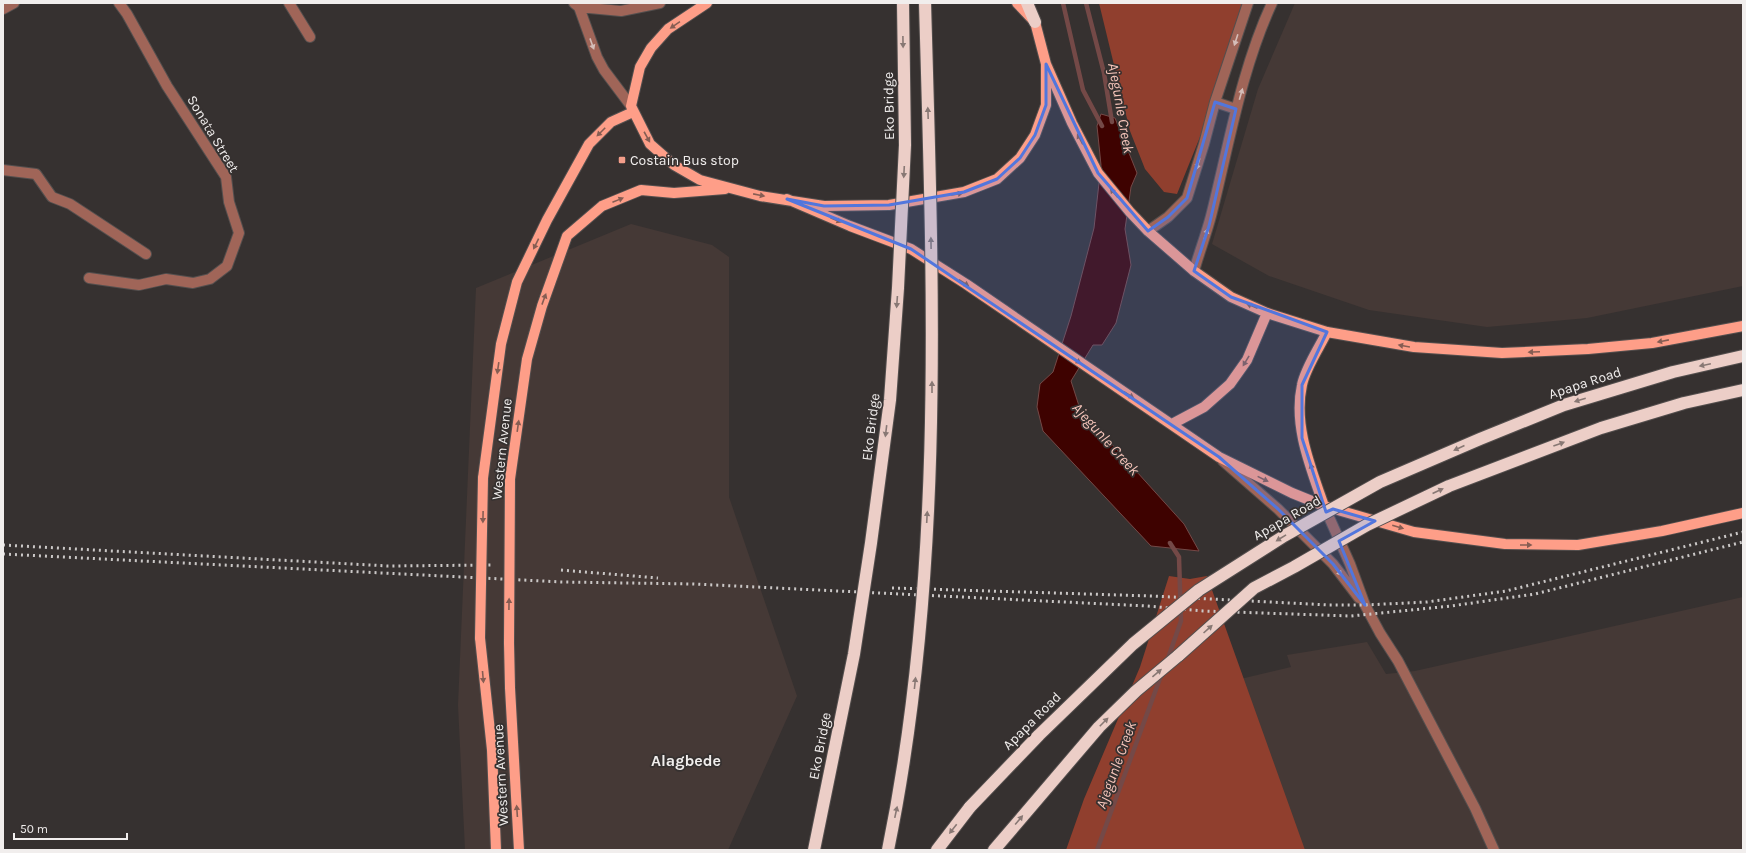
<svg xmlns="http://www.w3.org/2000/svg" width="1746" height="853" font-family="Karla,sans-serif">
  <rect width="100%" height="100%" fill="#363130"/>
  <!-- built -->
  <path fill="#453936" d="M1295,3H1743V286L1587,318L1487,327L1369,310L1269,276L1212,244L1258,89Z
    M631,224L712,245L729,257V497L797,696L728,850H465L458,705L476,288Z
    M1743,597V850H1158L1194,690L1291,667L1287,655L1367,642L1386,674L1415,671Z"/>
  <!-- green -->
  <path fill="#903f2e" d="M1099,3H1244L1204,127L1177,194L1164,192L1145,169L1130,131Z
    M1169,576L1190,579L1207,576L1305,850H1066L1084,799L1140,667Z"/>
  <!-- water -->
  <path fill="#3e0200" stroke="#744947" d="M1101,114L1115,118L1137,173L1131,187L1125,229L1131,265L1116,323L1102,345H1093L1071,381L1080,409L1184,524L1199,551L1151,546L1043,431L1037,407L1040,384L1053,372L1071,316L1094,228L1101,165L1097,126Z"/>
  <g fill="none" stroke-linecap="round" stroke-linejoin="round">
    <!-- stream -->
    <path stroke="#744947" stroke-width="4.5" d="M1063,3L1083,90L1102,126
      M1086,3L1104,73L1112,122
      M1167,661L1181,621L1179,557L1170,543
      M1097,850L1162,673"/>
    <!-- minor casing -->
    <g stroke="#544f4e" stroke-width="12">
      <path id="minor" d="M289,3L310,37
        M574,3L579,7L597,57L604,70L631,106
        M579,7L621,11L660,3
        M3,9L14,3
        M1215,102L1236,109
        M3,170L36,174L52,197L70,204L146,254
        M1148,231L1168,217L1187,198L1204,144L1215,102L1248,3
        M1194,271C1199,253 1206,235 1211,216C1229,145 1241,70 1272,3
        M89,278L139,285L166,279L193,283L210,279L227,266L239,233L229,202L226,177L167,86L127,14L119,3
        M1223,461L1278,509L1333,564L1359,598
        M1324,506L1350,564L1365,605L1380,633L1398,661L1475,808L1494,850"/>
    </g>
    <!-- major casing -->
    <g stroke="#544f4e" stroke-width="12">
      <path id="major" d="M707,3L668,29L651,48L640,67L631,106L650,144L674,165L700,180L760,196L824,206L889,205L964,192L997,179L1020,158L1035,135L1046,105V64L1035,22L1017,3
        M1046,64L1072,123L1098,173L1130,212L1148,231L1194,271L1231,297L1267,313L1327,332L1414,347L1502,353L1588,349L1652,343L1743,326
        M787,199L850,226L911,249L966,284L1219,457L1292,493L1324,506L1414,532L1505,544L1578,545L1662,531L1743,513
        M1172,424L1204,407L1230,384L1247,360L1267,313
        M483,478L501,344L517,282L547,220L589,144L611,122L633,112
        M510,479L527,359L542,306L567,236L602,206L641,190L674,193L725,189
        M1324,506C1311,468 1293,426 1302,385C1305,369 1319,348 1327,332
        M480,638L492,750L496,850
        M509,643L510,688L519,850"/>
    </g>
    <!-- highway casing -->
    <g stroke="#544f4e" stroke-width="14">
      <path id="highway" d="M1027,3L1035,22
        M937,850L970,807
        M994,850L1099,727L1136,691L1179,655"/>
    </g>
    <!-- minor -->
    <use href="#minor" stroke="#a06558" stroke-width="10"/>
    <!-- major -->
    <use href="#major" stroke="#fe9e88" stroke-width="10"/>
    <!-- highway -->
    <use href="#highway" stroke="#eccec7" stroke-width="12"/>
    <!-- rail -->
    <path stroke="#cbc8c7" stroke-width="3" stroke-dasharray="2 4" stroke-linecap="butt" d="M3,545L388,566L492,565
      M3,554L562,582L694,584L1147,606L1203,611L1351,616L1451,606L1535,594L1743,542
      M561,570L658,578
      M892,588L1152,596L1329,605H1365L1427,602L1506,591L1743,532"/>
    <!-- major-bridge casing -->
    <g stroke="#544f4e" stroke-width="12" stroke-linecap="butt">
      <path id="major-bridge" d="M480,638L483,478
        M509,643L510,479"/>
    </g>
    <!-- highway-bridge casing -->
    <g stroke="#544f4e" stroke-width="14" stroke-linecap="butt">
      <path id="highway-bridge" d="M1179,655L1254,588L1294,567L1367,525L1449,486L1601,428L1684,403L1743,390
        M970,807L1039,735L1133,644L1199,590L1284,536L1380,482L1480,439L1564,405L1673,372L1743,356
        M814,850L854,654L871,543L890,400L898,288L905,145L903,3
        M888,850C945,572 933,285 925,3"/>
    </g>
    <!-- major-bridge -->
    <use href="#major-bridge" stroke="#fe9e88" stroke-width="10"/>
    <!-- highway-bridge -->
    <use href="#highway-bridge" stroke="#eccec7" stroke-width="12"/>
  </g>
  <!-- one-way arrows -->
  <defs><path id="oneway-solid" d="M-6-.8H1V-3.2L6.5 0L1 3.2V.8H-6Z"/></defs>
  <g fill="#865d53">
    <use href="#oneway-solid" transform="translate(675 25) rotate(146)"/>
    <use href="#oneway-solid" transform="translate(601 132) rotate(135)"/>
    <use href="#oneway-solid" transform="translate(647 137) rotate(61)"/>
    <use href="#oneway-solid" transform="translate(1080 139) rotate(-118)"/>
    <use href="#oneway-solid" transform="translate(1114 193) rotate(-130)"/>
    <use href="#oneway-solid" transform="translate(957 194) rotate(-9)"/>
    <use href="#oneway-solid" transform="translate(759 195) rotate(11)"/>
    <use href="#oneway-solid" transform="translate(618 200) rotate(-22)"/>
    <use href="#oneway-solid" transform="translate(836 220) rotate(23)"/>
    <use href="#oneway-solid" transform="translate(536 244) rotate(116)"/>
    <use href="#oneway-solid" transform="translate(964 283) rotate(33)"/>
    <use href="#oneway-solid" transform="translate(544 299) rotate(-70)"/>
    <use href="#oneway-solid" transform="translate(1252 306) rotate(-157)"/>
    <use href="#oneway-solid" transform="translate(1663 341) rotate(169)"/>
    <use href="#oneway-solid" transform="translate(1404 346) rotate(-170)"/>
    <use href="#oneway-solid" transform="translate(1534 352) rotate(177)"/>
    <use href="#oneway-solid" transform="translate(1076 360) rotate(35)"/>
    <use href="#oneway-solid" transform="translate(1246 361) rotate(121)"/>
    <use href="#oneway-solid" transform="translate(498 368) rotate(98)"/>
    <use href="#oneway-solid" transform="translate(1129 395) rotate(33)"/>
    <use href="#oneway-solid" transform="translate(518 426) rotate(-82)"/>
    <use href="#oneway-solid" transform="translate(1312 469) rotate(-106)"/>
    <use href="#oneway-solid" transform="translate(1263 479) rotate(26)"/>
    <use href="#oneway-solid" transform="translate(483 517) rotate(91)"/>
    <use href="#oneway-solid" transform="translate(1398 527) rotate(16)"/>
    <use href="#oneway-solid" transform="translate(1526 545)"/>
    <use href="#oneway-solid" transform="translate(509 604) rotate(-89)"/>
    <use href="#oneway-solid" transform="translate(483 677) rotate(85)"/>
    <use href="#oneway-solid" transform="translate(517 811) rotate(-94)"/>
  </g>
  <g fill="#d5beb9">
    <use href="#oneway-solid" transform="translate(1236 40) rotate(108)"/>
    <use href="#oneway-solid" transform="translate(592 44) rotate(70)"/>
    <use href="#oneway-solid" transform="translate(1241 94) rotate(-74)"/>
    <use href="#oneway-solid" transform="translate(1198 164) rotate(108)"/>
    <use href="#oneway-solid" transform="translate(1206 234) rotate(-70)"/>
    <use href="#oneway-solid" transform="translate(1338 571) rotate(52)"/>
  </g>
  <g fill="#887874">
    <use href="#oneway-solid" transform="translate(903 42) rotate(89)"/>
    <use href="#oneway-solid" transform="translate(928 113) rotate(-92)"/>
    <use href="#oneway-solid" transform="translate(904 172) rotate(93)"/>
    <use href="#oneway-solid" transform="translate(931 243) rotate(-91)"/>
    <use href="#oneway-solid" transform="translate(897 302) rotate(94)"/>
    <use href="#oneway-solid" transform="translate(1705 365) rotate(168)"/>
    <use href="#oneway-solid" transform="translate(932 387) rotate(-90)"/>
    <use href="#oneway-solid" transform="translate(1580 400) rotate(163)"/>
    <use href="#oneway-solid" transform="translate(886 431) rotate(97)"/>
    <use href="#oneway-solid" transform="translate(1559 444) rotate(-20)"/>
    <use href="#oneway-solid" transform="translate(1459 448) rotate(156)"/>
    <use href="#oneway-solid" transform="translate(1438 491) rotate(-25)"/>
    <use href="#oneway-solid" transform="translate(927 517) rotate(-87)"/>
    <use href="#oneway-solid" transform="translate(1281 538) rotate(148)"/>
    <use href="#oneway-solid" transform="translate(1208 629) rotate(-42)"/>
    <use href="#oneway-solid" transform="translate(1157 673) rotate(-40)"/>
    <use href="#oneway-solid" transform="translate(915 683) rotate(-84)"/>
    <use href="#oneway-solid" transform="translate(1104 722) rotate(-45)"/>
    <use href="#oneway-solid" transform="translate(896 812) rotate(-78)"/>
    <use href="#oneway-solid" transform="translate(1019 820) rotate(-50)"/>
    <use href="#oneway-solid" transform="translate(953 829) rotate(128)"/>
  </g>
  <!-- marked area -->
  <path fill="#5276dd" fill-opacity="0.2" stroke="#5276dd" stroke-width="3" stroke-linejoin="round" d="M1046,64L1098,173L1148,231L1168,217L1187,198L1215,102L1236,109L1209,226L1194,271L1231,297L1327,332L1302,385V438L1326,512L1333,509L1375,521L1339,541L1365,605L1333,564L1278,509L1219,457L911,249L787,199L824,206L889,205L964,192L997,179L1020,158L1035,135L1046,105Z"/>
  <!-- markers -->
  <rect fill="#f49e8a" stroke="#363130" stroke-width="1.5" x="618" y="156" width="8" height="8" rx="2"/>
  <g text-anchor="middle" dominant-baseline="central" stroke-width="3.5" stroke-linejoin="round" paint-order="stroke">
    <!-- street labels -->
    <g font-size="14" fill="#f1eeed" stroke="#363130">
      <text transform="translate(889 106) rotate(-91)">Eko Bridge</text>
      <text transform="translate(213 134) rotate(59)">Sonata Street</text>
      <text transform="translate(1585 383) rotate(-18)">Apapa Road</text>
      <text transform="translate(871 427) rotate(-83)">Eko Bridge</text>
      <text transform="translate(502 449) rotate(-84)">Western Avenue</text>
      <text transform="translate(1287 518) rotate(-30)">Apapa Road</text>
      <text transform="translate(1032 721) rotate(-45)">Apapa Road</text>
      <text transform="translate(820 746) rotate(-79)">Eko Bridge</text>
      <text transform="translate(501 775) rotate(-93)">Western Avenue</text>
    </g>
    <!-- poi labels -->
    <g font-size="14" fill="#f1eeed" stroke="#363130" text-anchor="start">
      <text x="630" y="160">Costain Bus stop</text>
    </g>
    <!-- water labels -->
    <g font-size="15" font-style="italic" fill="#f6c5ba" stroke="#363130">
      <text transform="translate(1121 108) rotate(80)">Ajegunle Creek</text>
      <text transform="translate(1106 439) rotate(48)">Ajegunle Creek</text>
      <text transform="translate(1116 765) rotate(-70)">Ajegunle Creek</text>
    </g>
    <!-- quarter labels -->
    <g font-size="16" font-weight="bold" fill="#f1eeed" stroke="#363130">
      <text x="686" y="760">Alagbede</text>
    </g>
  </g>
  <!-- border -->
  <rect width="1746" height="853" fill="none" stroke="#f1eeed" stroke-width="8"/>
  <!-- scale -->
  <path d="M14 833v6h113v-6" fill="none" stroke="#f1eeed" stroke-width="2"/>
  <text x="20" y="833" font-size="12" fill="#f1eeed" stroke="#363130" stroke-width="3" paint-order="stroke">50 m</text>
</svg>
